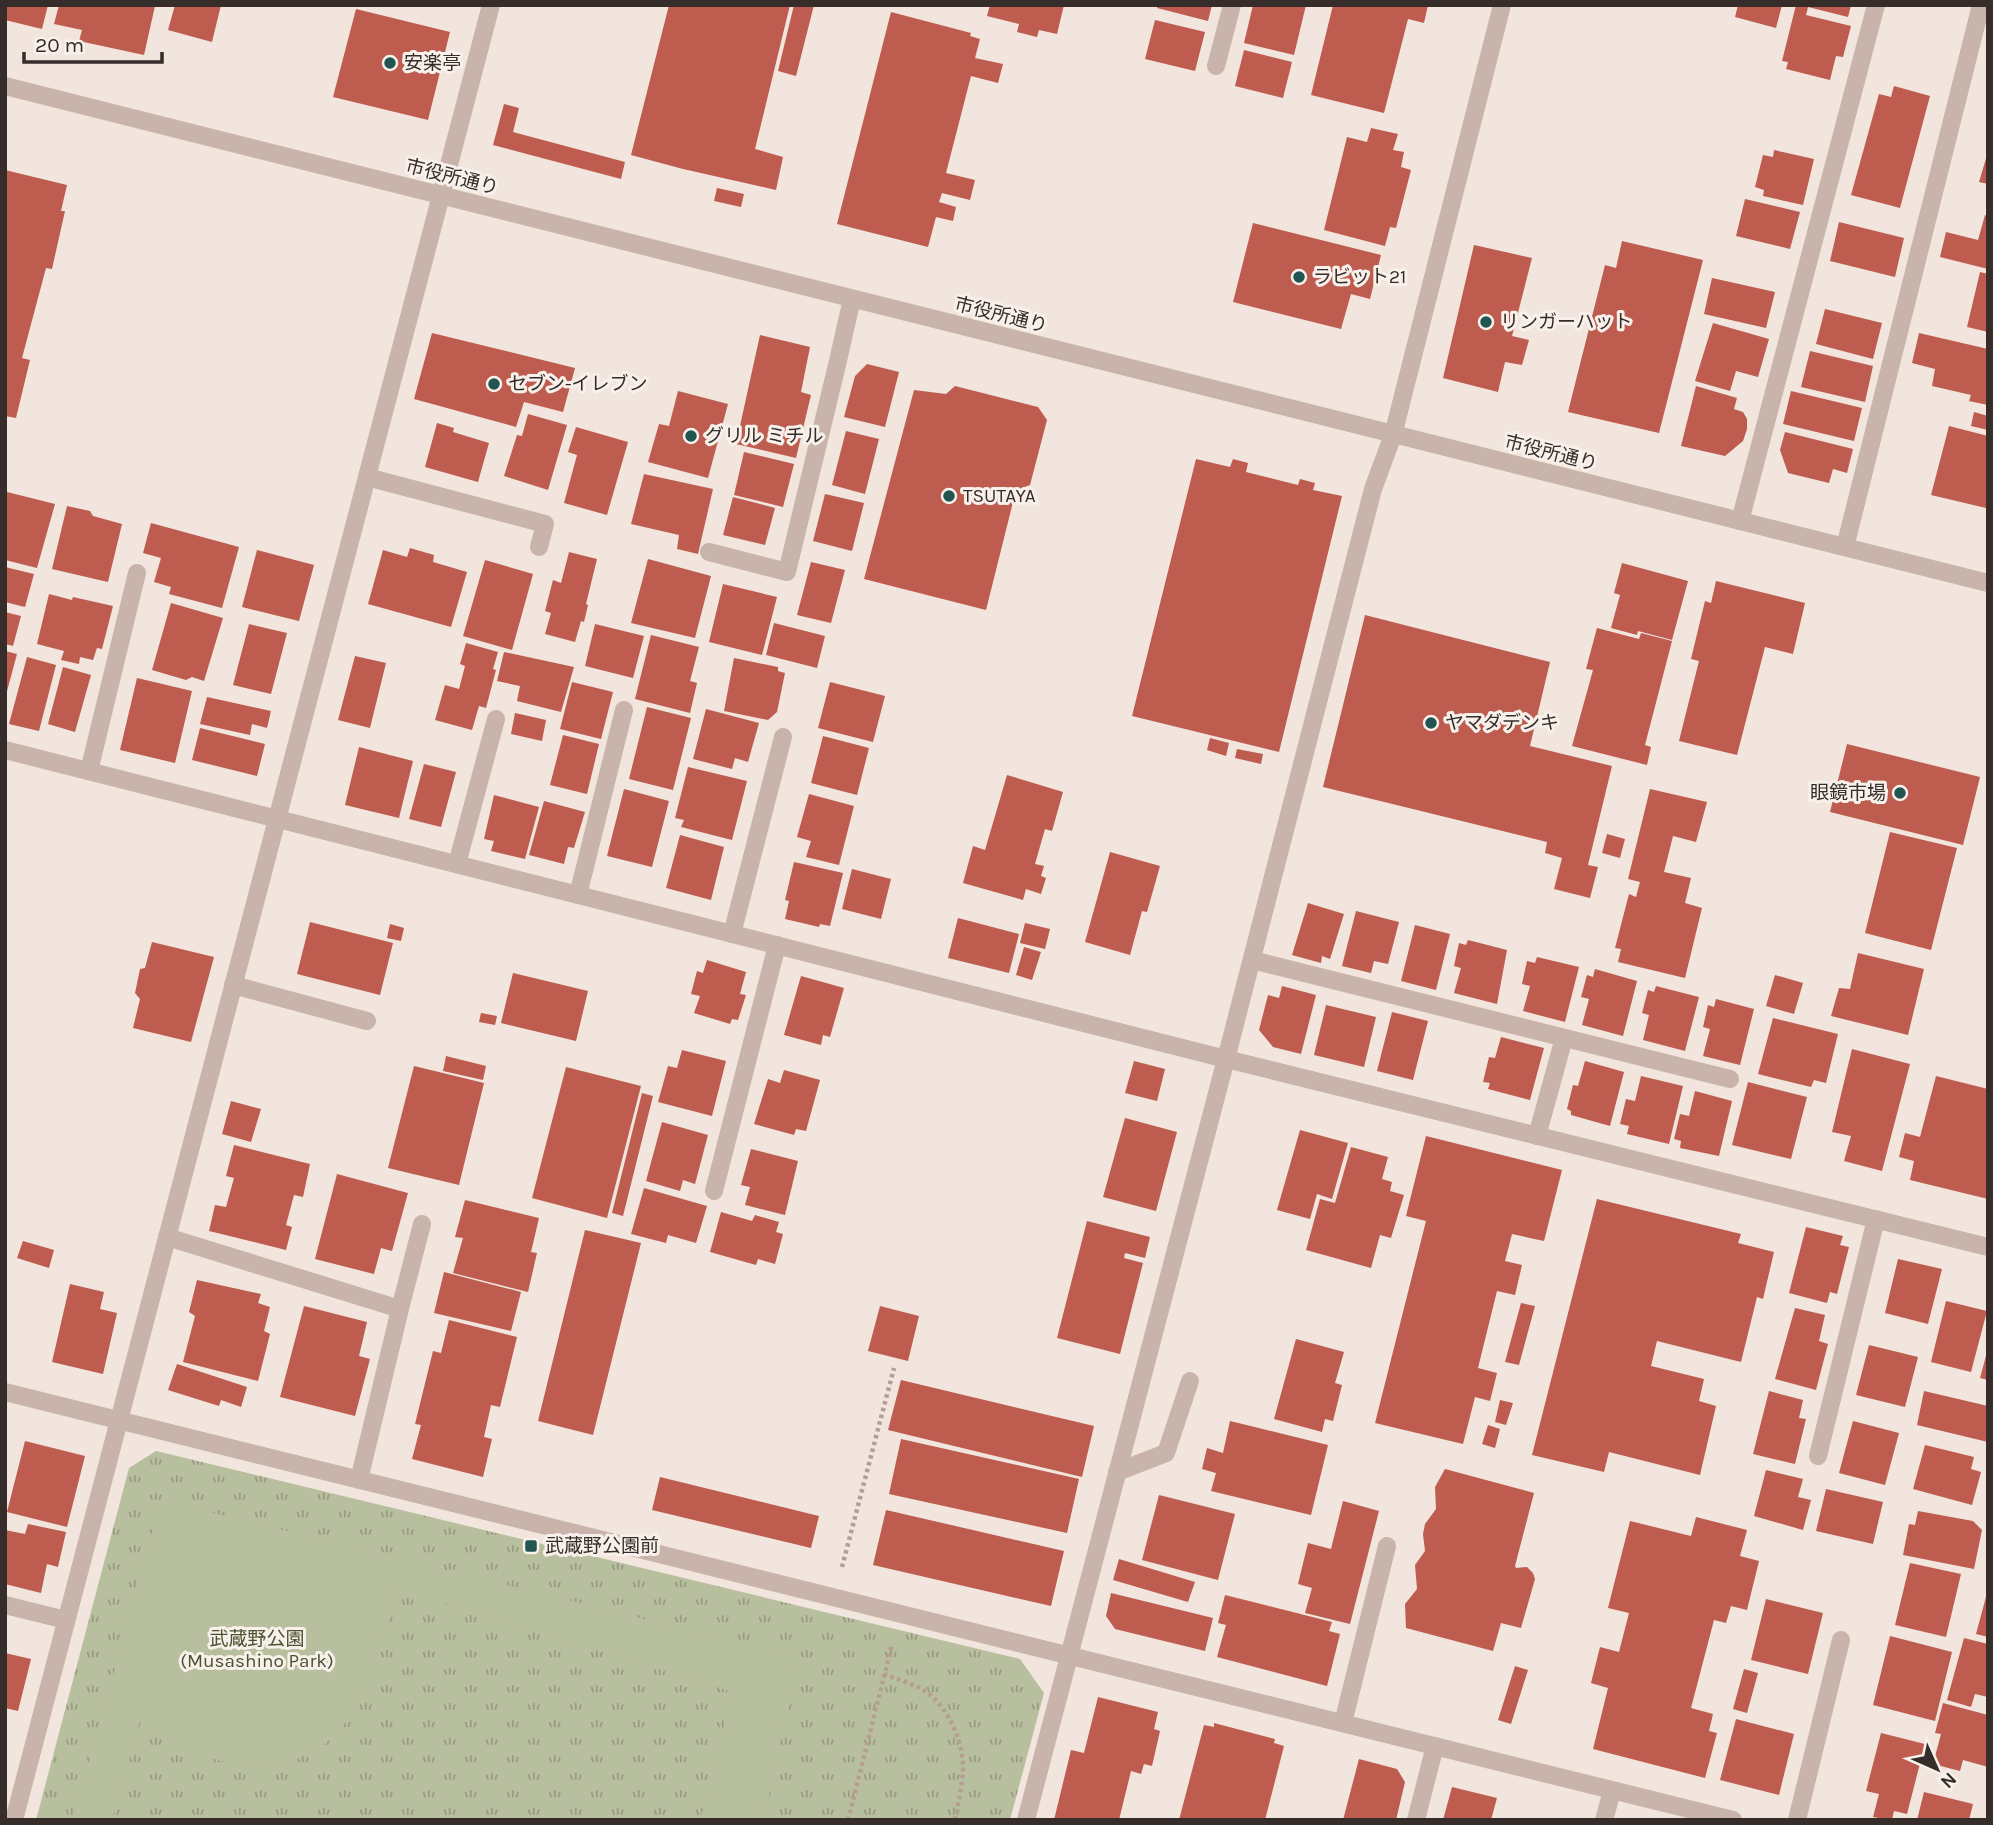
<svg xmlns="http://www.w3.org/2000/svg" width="1993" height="1825" font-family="Karla,'Noto Sans JP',sans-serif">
  <defs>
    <pattern id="grass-tufts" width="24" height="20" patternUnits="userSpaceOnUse" patternTransform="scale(1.75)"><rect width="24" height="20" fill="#b8bf9e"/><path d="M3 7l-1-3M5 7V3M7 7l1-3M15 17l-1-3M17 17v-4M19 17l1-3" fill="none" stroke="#969b81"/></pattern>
  </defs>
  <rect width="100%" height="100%" fill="#f1e5dd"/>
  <!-- grass -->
  <path fill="url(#grass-tufts)" d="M156,1451L1020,1659L1044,1693L1010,1820H36L129,1468Z"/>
  <!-- pitch -->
  <path fill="#b8bf9e" d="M161,1500L798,1657L764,1820H700L733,1692L397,1589L368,1686L337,1736L291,1763L231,1764L183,1749L140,1721L112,1820H73Z"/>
  <!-- building -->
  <path fill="#bd5c4f" d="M5,5H48L42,29L5,20Z
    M59,5L155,6L144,55L79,41L82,30L54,24Z
    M175,5H221L212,42L168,30Z
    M669,5H790L755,149L783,157L776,190L683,169L631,155Z
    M794,5H814L796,76L778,71Z
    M990,5H1064L1057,34L1039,30L1037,37L1017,32L1019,24L987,16Z
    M1158,5H1212L1208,21L1157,8Z
    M1253,5H1306L1294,55L1244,43Z
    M1333,5H1428L1424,23L1408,19L1384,113L1311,95Z
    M1738,5H1782L1776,28L1735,17Z
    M1796,5H1851L1848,17L1808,7L1806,15L1851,26L1843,57L1836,56L1830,80L1786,69L1788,62L1782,61Z
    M356,9L450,32L428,120L333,97Z
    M891,12L971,33L970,36L980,39L975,58L1003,64L998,83L971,76L946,173L975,180L970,200L942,193L939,202L956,207L953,221L936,217L928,247L837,224Z
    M1155,20L1205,32L1195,71L1145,59Z
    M1244,50L1292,62L1283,98L1235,86Z
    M1894,86L1930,96L1900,208L1851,195L1879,94L1891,97Z
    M504,104L519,108L513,132L625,162L621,179L493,145Z
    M1371,128L1398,134L1393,150L1404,152L1401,167L1411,170L1396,228L1390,227L1385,246L1324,230L1347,137L1367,142Z
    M1774,150L1814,159L1803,205L1763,196L1764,190L1755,187L1763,155L1773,157Z
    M1987,155H1988V184L1979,182Z
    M5,170L67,185L61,211H65L52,269L46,268L22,358L30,360L16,418L5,416Z
    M717,188L744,194L741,207L714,201Z
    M1745,199L1800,212L1790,249L1736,236Z
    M1985,215L1988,216V269L1940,257L1946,232L1978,240Z
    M1839,222L1904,238L1895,277L1830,261Z
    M1253,223L1381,255L1370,299L1351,294L1341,329L1233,302Z
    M1622,241L1703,260L1659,433L1568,412L1605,265L1616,268Z
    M1474,245L1532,258L1512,336L1529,340L1522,365L1505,362L1498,392L1443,378Z
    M1980,272L1988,274V332L1967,327Z
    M1712,278L1775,292L1766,328L1704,314Z
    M1825,309L1882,323L1873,359L1816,344Z
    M1713,323L1769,339L1758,377L1736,371L1730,391L1695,381Z
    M432,333L575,368L563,412L524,402L516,427L414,399Z
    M1919,333L1988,349V405L1969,401L1971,395L1932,386L1935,369L1912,363Z
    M760,335L810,347L801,392L811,395L796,458L736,444Z
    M1810,351L1873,366L1865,402L1801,387Z
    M867,364L899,372L885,427L844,417L855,376Z
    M955,386L1038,407L1047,420L1030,485L1016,490L986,610L864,579L914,390L946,394Z
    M1696,386L1737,398L1734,409L1743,412L1747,419V429L1743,441L1725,456L1681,446Z
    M678,391L728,404L708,478L648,462L659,424L669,426Z
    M1791,391L1862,408L1854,441L1783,424Z
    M1974,412L1988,416V430L1971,426Z
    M528,414L567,425L548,490L504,476L517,435L522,436Z
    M437,423L454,428L453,432L489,443L478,482L425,467Z
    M1949,426L1988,436L1986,508L1931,495Z
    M576,427L628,442L607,515L564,503L577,455L568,452Z
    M846,431L879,439L865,494L832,485Z
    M1785,432L1853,449L1847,473L1833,469L1829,483L1788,473L1780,450Z
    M744,452L794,464L783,507L734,495Z
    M1196,459L1230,467L1233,459L1248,463L1246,472L1298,485L1300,479L1315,483L1313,490L1342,496L1279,752L1132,716Z
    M644,474L713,489L698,554L677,549L679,535L631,524Z
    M7,492L55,504L37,568L5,560V500Z
    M825,494L864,503L852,551L813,541Z
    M733,497L775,508L765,545L723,535Z
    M67,506L90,511L93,516L122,524L108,582L52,569Z
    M151,523L239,547L222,608L169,594L171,587L154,582L161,558L143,553Z
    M410,548L434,555L433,562L467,572L451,627L368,604L383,550L407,557Z
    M257,550L314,565L299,621L242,607Z
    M569,552L597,559L586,604L588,605L584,622L581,621L575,642L545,634L551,613L545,611L553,580L561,583Z
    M648,559L711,576L695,638L631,623Z
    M485,560L533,574L512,650L463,636Z
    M811,562L845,570L831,623L797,615Z
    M1622,563L1688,581L1672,640L1638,631L1637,635L1611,628L1620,595L1614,593Z
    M5,567L34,574L25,607L5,602Z
    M1716,581L1805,603L1793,654L1765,647L1737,755L1679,741L1699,661L1691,659L1705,601L1711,603Z
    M723,584L777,597L762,655L709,642Z
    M49,594L72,600L73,597L113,606L102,649L97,648L93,660L80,657L79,664L61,660L64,651L37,644Z
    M171,603L223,618L204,681L192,677L186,680L152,670Z
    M5,612L21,616L13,646L5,644Z
    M1365,615L1550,662L1530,746L1612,766L1588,865L1598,867L1590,898L1554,889L1562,858L1545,853L1547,842L1323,787Z
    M774,623L825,636L817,668L766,655Z
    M249,624L287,633L271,694L233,685Z
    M595,624L644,636L633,678L585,666Z
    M1597,628L1639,639L1641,633L1672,641L1645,745L1651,747L1647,765L1572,746L1593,670L1586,669Z
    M651,635L699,647L690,681L697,683L690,713L635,699Z
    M466,643L498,652L493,669L496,670L486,708L479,706L472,730L435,720L445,685L459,689L465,666L460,664Z
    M5,651L17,654L6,695L5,694Z
    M504,652L574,667L561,712L517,701L520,686L497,681Z
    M355,656L386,663L370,728L338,720Z
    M27,657L56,665L39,731L9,724Z
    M734,658L778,667V671L785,673L777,712L768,720L724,711Z
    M63,667L91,675L75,732L48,724Z
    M137,678L192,691L175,763L120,750Z
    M572,682L613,692L601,739L560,729Z
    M830,682L885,696L873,742L818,728Z
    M207,697L271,711L267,728L252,724L250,735L200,724Z
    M647,707L691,718L673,790L629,779Z
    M706,709L759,723L748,762L735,758L732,769L693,759Z
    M515,713L546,720L542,741L511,734Z
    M200,728L265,744L257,776L192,760Z
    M563,735L599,744L587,794L550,785Z
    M823,736L869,748L857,795L811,783Z
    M1210,738L1229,743L1226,756L1207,750Z
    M1847,744L1980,777L1963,845L1830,812Z
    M359,747L413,761L399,818L345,805Z
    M1237,749L1263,754L1261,764L1235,758Z
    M424,764L456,772L441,827L409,819Z
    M688,767L747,781L732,840L681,827L684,820L675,818Z
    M1007,775L1063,792L1052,831L1045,829L1035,864L1044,866L1041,876L1046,878L1041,894L1026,889L1023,900L963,883L973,846L985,850Z
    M624,789L669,801L652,867L607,856Z
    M1650,789L1707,802L1696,842L1673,836L1664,872L1691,878L1685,903L1702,908L1685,978L1618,962L1621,949L1615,948L1629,894L1636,897L1640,882L1628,879Z
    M809,794L854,806L839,865L806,857L811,841L797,837Z
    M494,795L539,807L525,859L491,851L494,841L484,839Z
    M544,801L585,812L574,848L568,847L564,864L529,855Z
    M1890,832L1957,848L1931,950L1865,933Z
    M1607,834L1625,839L1620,858L1602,853Z
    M680,835L724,847L711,900L666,888Z
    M1110,852L1160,866L1147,912L1142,911L1130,955L1085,942Z
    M794,862L843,873L830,926L820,924L819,927L785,919L789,901L785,900Z
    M852,869L891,879L881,919L842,909Z
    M1308,903L1344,914L1330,959L1322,956L1321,963L1292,955Z
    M1356,911L1399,922L1388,964L1374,961L1371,973L1342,966Z
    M958,918L1019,934L1009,973L948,958Z
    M310,922L393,943L380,995L297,974Z
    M1025,923L1050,929L1045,949L1020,943Z
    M390,924L404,928L401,941L387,938Z
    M1415,925L1450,934L1436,990L1401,981Z
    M1468,940L1507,950L1497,1004L1454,993L1461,968L1454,966L1459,943L1466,945Z
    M152,942L214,957L191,1042L133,1028L140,999L135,993L140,969L145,968Z
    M1024,947L1041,952L1032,980L1016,975Z
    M1858,953L1924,969L1908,1035L1831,1016L1839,988L1850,989Z
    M1537,957L1579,967L1565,1022L1523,1011L1530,986L1522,984L1527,961L1535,963Z
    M707,960L746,972L740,994L746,995L738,1020L732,1019L730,1024L694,1013L700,996L691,994L697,971L703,973Z
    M1595,969L1637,981L1623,1036L1582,1025L1589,999L1581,997L1587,975L1593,977Z
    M513,973L588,991L576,1041L501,1023Z
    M1775,975L1803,983L1794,1014L1766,1006Z
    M801,976L844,988L830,1037L823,1035L821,1045L784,1035Z
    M1282,986L1316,995L1301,1054L1273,1047L1259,1030L1268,995L1279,998Z
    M1656,986L1699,997L1685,1051L1643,1040L1649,1015L1642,1013L1648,990L1654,992Z
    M1716,999L1754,1009L1740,1065L1703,1056L1710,1029L1703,1027L1708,1005L1714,1007Z
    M1326,1005L1376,1017L1364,1067L1314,1055Z
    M1392,1012L1428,1021L1413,1080L1377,1071Z
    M481,1013L497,1016L495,1025L479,1022Z
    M1773,1018L1838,1034L1826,1083L1814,1080L1811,1087L1758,1074Z
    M1501,1037L1544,1048L1530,1100L1488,1089L1490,1083L1483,1082L1489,1057L1495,1058Z
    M1852,1049L1910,1064L1882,1171L1844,1161L1851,1136L1832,1132Z
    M682,1050L726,1061L712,1116L658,1102L668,1066L677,1068Z
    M446,1056L486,1066L483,1080L443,1071Z
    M1134,1061L1165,1069L1157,1101L1125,1093Z
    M1585,1061L1624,1072L1610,1126L1571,1115V1111L1567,1109L1573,1085L1578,1086Z
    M414,1066L484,1083L459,1185L388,1168Z
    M566,1067L641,1086L607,1218L532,1198Z
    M784,1070L820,1080L806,1131L796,1129L794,1135L754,1124L768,1079L780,1083Z
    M1641,1076L1683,1086L1669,1144L1627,1134L1629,1126L1620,1124L1626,1099L1635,1101Z
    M1936,1076L1988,1089V1199L1910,1180L1914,1161L1899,1157L1905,1133L1920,1137Z
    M1748,1082L1807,1097L1791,1159L1732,1145Z
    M1695,1091L1732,1101L1719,1156L1680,1148L1681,1141L1674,1139L1680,1114L1689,1116Z
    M642,1093L653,1096L623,1216L612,1213Z
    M231,1101L261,1109L251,1142L222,1134Z
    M1125,1118L1177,1132L1156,1211L1103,1197Z
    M662,1122L708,1135L695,1184L683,1180L680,1191L646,1181Z
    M1300,1130L1348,1143L1332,1199L1317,1194L1310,1219L1277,1210Z
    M1426,1136L1562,1170L1544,1241L1512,1234L1505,1261L1522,1265L1515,1295L1497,1291L1478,1368L1497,1373L1490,1401L1475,1397L1463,1444L1375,1423L1426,1221L1406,1216Z
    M234,1145L310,1164L303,1197L294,1195L286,1225L292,1227L286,1250L209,1231L215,1205L226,1207L234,1178L226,1176Z
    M1351,1147L1388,1157L1382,1179L1392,1182L1390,1191L1404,1195L1391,1238L1380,1235L1371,1268L1306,1250L1320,1199L1335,1203Z
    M751,1149L798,1161L785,1215L745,1205L750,1187L741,1185Z
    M337,1174L408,1193L392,1251L381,1248L374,1274L315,1259Z
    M644,1188L707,1206L696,1243L668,1235L666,1243L631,1234Z
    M1597,1199L1741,1234L1738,1243L1774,1252L1763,1299L1757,1297L1741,1362L1657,1341L1651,1366L1704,1379L1699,1401L1716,1406L1700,1475L1609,1452L1604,1472L1532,1455Z
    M465,1200L539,1218L531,1252L537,1253L528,1292L453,1273L463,1238L455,1237Z
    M721,1212L752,1221L755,1215L779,1222L776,1232L783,1234L775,1264L758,1259L756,1265L710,1252Z
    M1087,1221L1150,1237L1145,1258L1125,1253L1124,1258L1143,1263L1120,1354L1057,1338Z
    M1806,1227L1843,1236L1840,1245L1849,1247L1837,1294L1830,1292L1827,1303L1789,1293Z
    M585,1230L641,1243L593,1435L538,1421Z
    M23,1241L54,1250L49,1268L17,1258Z
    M1898,1259L1942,1269L1928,1324L1885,1313Z
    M444,1272L521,1292L511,1331L434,1313Z
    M197,1280L261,1294L258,1303L270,1307L264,1331L270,1334L258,1381L183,1362L195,1316L189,1312Z
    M70,1284L104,1292L100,1309L117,1313L103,1374L52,1362Z
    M1946,1301L1987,1311L1971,1372L1931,1362Z
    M1521,1303L1535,1306L1519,1365L1505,1362Z
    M304,1306L367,1322L359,1356L370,1359L355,1416L280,1397Z
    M880,1306L919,1316L908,1361L868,1351Z
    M1795,1308L1825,1315L1819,1341L1828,1344L1816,1390L1775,1379Z
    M449,1320L517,1337L500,1407L491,1405L484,1437L492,1439L483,1477L412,1459L421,1425L415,1424L433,1351L441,1353Z
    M1296,1339L1344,1352L1335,1383L1342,1385L1333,1421L1325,1419L1322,1432L1274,1419Z
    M1869,1345L1918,1357L1905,1407L1856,1395Z
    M1987,1352H1988V1380L1980,1378Z
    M177,1364L247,1387L241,1407L221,1400L219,1406L168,1390Z
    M901,1380L1094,1426L1082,1477L888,1430Z
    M1769,1391L1803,1400L1799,1418L1806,1419L1795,1464L1753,1454Z
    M1924,1391L1988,1406V1442L1917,1425Z
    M1500,1400L1513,1403L1506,1425L1495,1422Z
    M1230,1421L1328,1445L1311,1515L1211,1491L1216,1473L1202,1469L1207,1448L1223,1453Z
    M1853,1421L1899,1433L1885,1485L1839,1473Z
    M1488,1425L1500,1429L1495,1448L1482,1444Z
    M901,1439L1079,1479L1067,1533L889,1494Z
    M25,1441L85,1456L67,1527L7,1512Z
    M1925,1445L1974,1457L1971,1469L1981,1472L1972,1505L1913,1489Z
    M1445,1469L1534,1493L1515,1566L1516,1568L1527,1567L1533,1573L1535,1579L1521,1628L1501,1623L1493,1651L1406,1628L1405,1604L1417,1589L1415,1565L1425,1551L1423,1534L1425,1524L1436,1509L1435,1487Z
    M1766,1470L1803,1479L1798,1497L1811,1500L1803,1530L1754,1516Z
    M660,1477L819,1516L811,1548L652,1510Z
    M1826,1489L1883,1502L1873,1544L1816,1531Z
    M1159,1495L1235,1514L1218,1580L1142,1560Z
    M1343,1501L1379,1511L1350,1624L1305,1613L1312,1588L1298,1584L1308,1543L1331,1549Z
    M886,1510L1064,1551L1051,1606L873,1565Z
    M1918,1511L1973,1521L1982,1530L1974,1569L1903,1555L1909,1524L1915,1525Z
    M1696,1517L1747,1530L1740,1556L1759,1561L1747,1610L1731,1606L1726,1623L1714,1620L1691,1708L1713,1714L1709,1731L1717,1733L1705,1778L1593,1749L1608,1688L1591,1683L1600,1647L1619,1652L1629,1613L1608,1608L1630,1521L1691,1536Z
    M28,1524L66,1532L58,1567L47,1564L41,1593L5,1584V1530L25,1534Z
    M1119,1559L1195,1582L1188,1602L1113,1580Z
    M1910,1563L1961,1574L1946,1637L1895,1625Z
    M1111,1593L1213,1618L1205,1651L1115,1629L1106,1616Z
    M1987,1593H1988V1637L1976,1634Z
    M1225,1595L1332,1622L1329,1631L1340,1634L1327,1686L1217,1657L1226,1625L1218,1623Z
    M1766,1599L1823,1613L1808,1674L1751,1660Z
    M1890,1636L1952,1652L1935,1721L1873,1705Z
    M1964,1638L1988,1644V1697L1975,1694L1971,1707L1947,1700Z
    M5,1653L31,1659L18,1711L5,1708Z
    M1515,1666L1528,1670L1511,1724L1498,1720Z
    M1744,1669L1758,1673L1747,1713L1733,1709Z
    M1098,1697L1158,1712L1154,1729L1160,1731L1152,1766L1144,1764L1141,1774L1131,1771L1119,1820H1054L1071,1750L1084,1753Z
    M1943,1703L1988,1715V1767L1963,1760L1960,1771L1933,1764L1941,1734L1935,1733Z
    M1736,1719L1794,1734L1779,1795L1720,1780Z
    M1214,1723L1275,1739L1274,1743L1284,1746L1265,1820H1179L1204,1725L1214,1727Z
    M1881,1733L1925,1744L1907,1814L1894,1811L1892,1820L1873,1817L1879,1794L1866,1791Z
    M1359,1759L1397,1769L1405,1782L1396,1820H1343Z
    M1452,1787L1497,1798L1491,1820H1443Z
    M1924,1792L1973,1804L1969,1820H1917Z"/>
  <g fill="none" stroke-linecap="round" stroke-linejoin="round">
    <!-- path -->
    <path stroke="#b49e94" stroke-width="4.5" stroke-dasharray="3.5 3.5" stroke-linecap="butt" d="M842,1567L894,1368
      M884,1674C899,1680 916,1684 929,1694C950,1711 964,1744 963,1771C962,1787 958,1804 955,1820
      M848,1820L892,1645"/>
    <!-- service -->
    <path stroke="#c8b4aa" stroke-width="18" d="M1216,66L1232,5
      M367,477L545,524L539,547
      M1740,521L1876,5
      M1845,547L1981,5
      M709,552L787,572L837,365L852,299
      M89,771L137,573
      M457,864L496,719
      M578,895L624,710
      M732,934L783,737
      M1252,960L1730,1079
      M233,985L367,1021
      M1537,1136L1564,1038
      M714,1191L777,945
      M167,1237L400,1309
      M1818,1456L1876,1219
      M1117,1472L1166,1453L1190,1381
      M359,1480L400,1309L422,1224
      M5,1605L66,1620
      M1343,1723L1387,1546
      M1416,1820L1435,1746
      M1604,1820L1612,1791
      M1797,1820L1841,1640"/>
    <!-- minor -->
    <path stroke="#c8b4aa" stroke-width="18" d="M5,750L1226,1059L1988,1247
      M5,1392L1733,1820
      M14,1820L491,5
      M1026,1820L1226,1059L1373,489L1393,435L1502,5"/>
    <!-- tertiary -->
    <path stroke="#c8b4aa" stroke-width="18" d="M5,86L1988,583"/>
  </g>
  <!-- markers -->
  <g fill="#215552" stroke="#f8f0ea" stroke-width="2.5">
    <circle cx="390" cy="63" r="7"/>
    <circle cx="1299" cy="277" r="7"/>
    <circle cx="1486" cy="322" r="7"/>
    <circle cx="494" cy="384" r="7"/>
    <circle cx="691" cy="436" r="7"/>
    <circle cx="949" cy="496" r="7"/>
    <circle cx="1431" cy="723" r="7"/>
    <circle cx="1900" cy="793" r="7"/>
    <rect x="524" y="1539" width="14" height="14" rx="3.5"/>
  </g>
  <g text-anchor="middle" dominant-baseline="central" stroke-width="6" stroke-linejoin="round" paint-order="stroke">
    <!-- poi labels -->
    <g font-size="19" fill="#362c29" stroke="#f8f0ea" text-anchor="start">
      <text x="404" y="63">安楽亭</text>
      <text x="1313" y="277">ラビット21</text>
      <text x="1500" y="322">リンガーハット</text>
      <text x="508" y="384">セブン-イレブン</text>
      <text x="705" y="436">グリル ミチル</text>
      <text x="963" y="496">TSUTAYA</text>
      <text x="1445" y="723">ヤマダデンキ</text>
      <text x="1886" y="793" text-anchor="end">眼鏡市場</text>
      <text x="545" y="1546">武蔵野公園前</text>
    </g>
    <!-- street labels -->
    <g font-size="19" fill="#362c29" stroke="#f8f0ea">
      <text transform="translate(452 177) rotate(14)">市役所通り</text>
      <text transform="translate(1001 315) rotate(14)">市役所通り</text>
      <text transform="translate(1551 453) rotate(14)">市役所通り</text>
    </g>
    <!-- park labels -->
    <g font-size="19" fill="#4a522f" stroke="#f8f0ea">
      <text x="257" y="1639">武蔵野公園<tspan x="257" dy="22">(Musashino Park)</tspan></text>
    </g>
  </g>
  <!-- border -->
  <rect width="1993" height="1825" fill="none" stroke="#362c29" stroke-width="14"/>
  <!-- north arrow -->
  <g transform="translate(1937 1769) rotate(135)" stroke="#f8f0ea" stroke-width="5" paint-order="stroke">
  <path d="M0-5L12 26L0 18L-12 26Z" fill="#362c29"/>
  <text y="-10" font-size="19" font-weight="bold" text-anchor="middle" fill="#362c29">N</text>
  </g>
  <!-- scale -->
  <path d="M24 52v10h138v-10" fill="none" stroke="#362c29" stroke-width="3.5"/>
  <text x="35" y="52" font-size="21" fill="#362c29" stroke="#f8f0ea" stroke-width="5" paint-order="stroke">20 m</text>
</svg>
